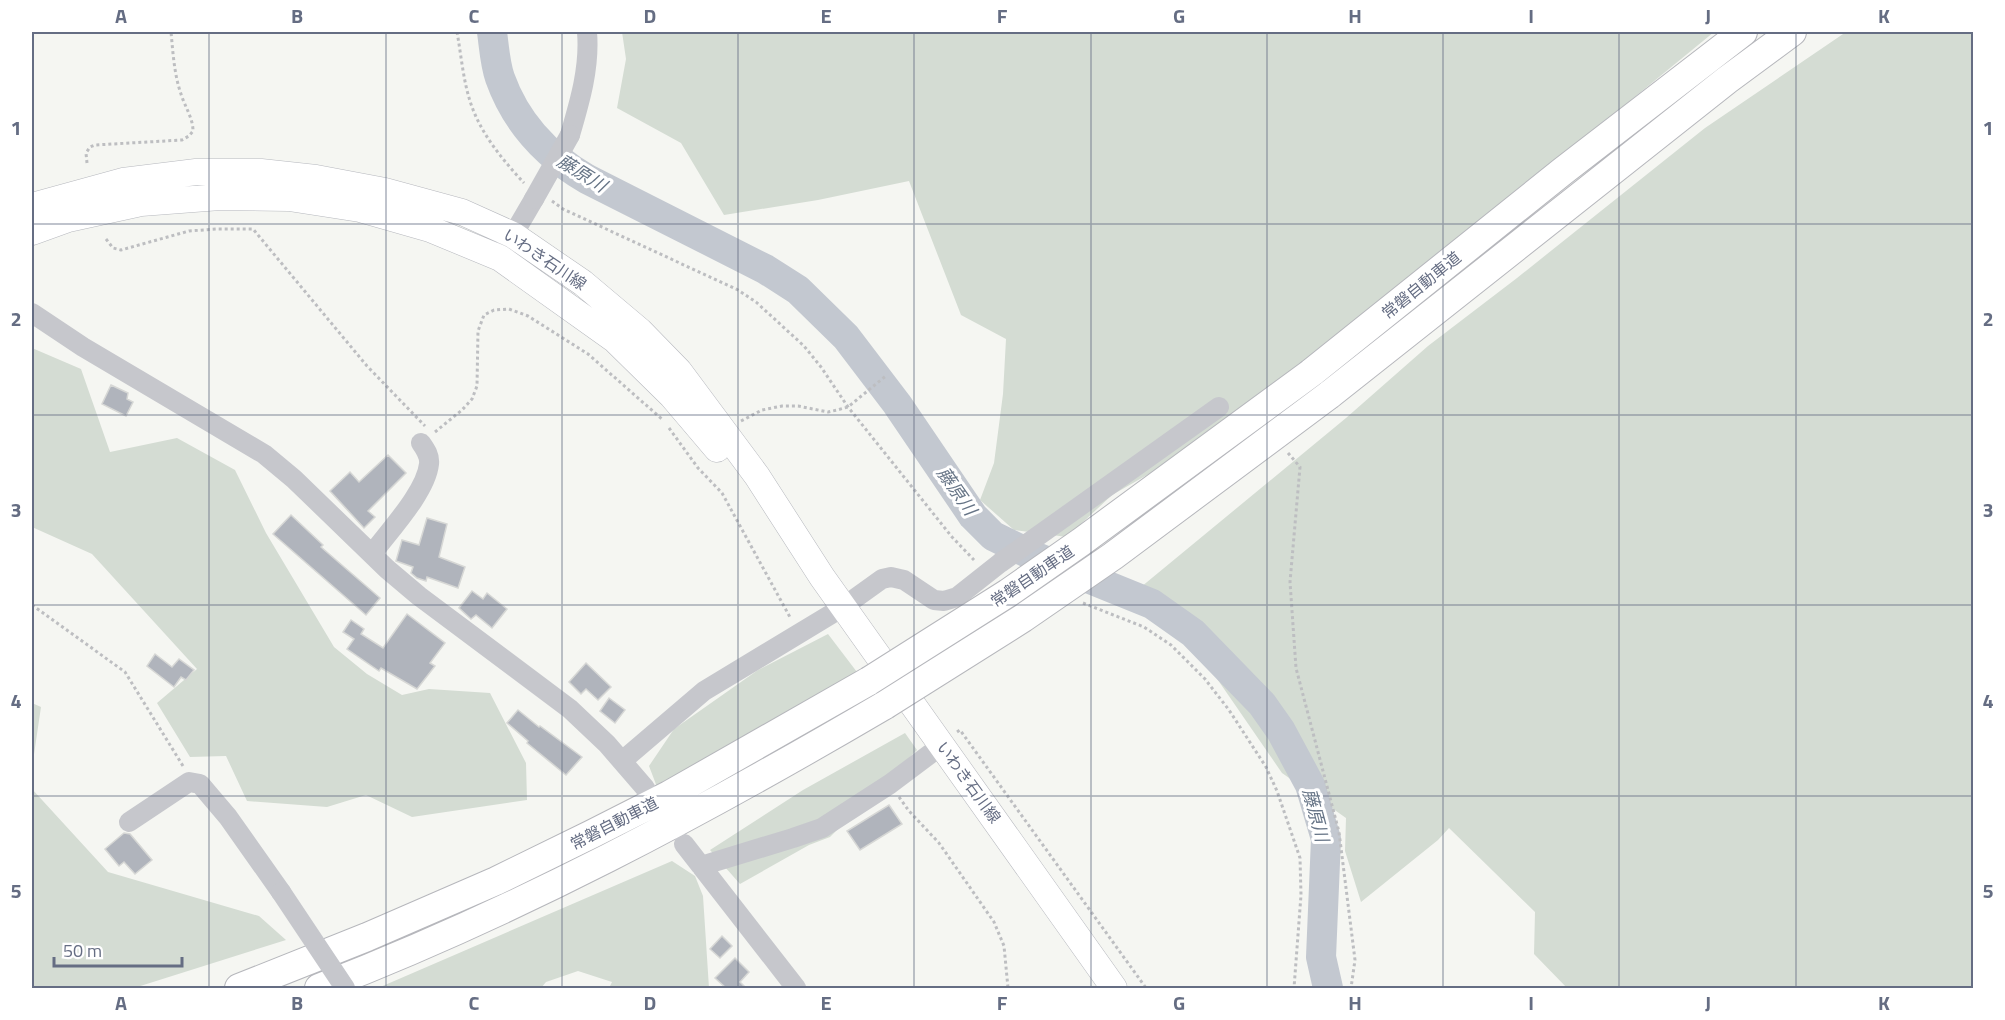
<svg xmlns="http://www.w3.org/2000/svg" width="2005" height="1020" font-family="'Titillium Web','Noto Sans JP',sans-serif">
  <rect width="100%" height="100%" fill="#f5f6f2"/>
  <!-- green -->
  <path fill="#d4dcd3" d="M622,32H1714L1233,426L1112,495L1067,537L1014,530L980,500L994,463L1003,394L1006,339L961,315L909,181L818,200L724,215L681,143L617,108L626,59Z
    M1846,32H1973V988H1567L1534,954L1535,912L1449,828L1438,840L1361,902L1345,851L1346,818L1282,773L1211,670L1141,587L1346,418L1428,346L1517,278L1705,128Z
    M32,348L81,369L110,452L177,438L235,470L266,533L334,647L367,674L402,695L429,689L490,693L526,763L527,800L412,817L366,795L327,807L247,801L226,756L190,757L157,703L197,669L92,554L32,527Z
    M828,634L860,676L657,787L649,766L674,729L758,670Z
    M32,703L41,707L32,768Z
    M905,733L917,750L830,837L809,845L740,884L710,850L803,790Z
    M32,789L108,872L259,916L286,940L134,988H32Z
    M672,861L695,876L703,896L709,988H609L612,982L578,971L546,982L541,988H378Z"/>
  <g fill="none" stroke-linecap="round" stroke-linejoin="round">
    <!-- river -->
    <path stroke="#c3c8d0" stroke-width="30" d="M492,32C494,46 495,64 500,78C516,123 546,155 587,179L765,269L798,290L846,337L897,404L973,516L993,536L1036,557L1152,604L1193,633L1262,704L1281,731L1310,785L1326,839L1321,957L1328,988"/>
  </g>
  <!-- building -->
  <path fill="#b0b4bc" stroke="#d6d7d5" stroke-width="1.5" d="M111,385L128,393L127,399L133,402L126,416L102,404Z
    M388,455L406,473L368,511L375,517L364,528L330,491L350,472L359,482Z
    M291,515L323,545L321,547L380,598L366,615L273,534Z
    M427,518L447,524L439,557L465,567L458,588L427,577L426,581L417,578L411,573L413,567L396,561L402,540L419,545Z
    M472,591L483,599L487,593L507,609L492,628L476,615L471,619L459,608Z
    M407,614L445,643L430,663L435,666L417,689L381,668L379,671L347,649L354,639L343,632L351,620L364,629L361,634L383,648Z
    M155,654L172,667L179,659L194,670L186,680L181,677L174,687L147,666Z
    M586,663L611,687L598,700L586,689L581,694L569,682Z
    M609,698L625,710L615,723L600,711Z
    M518,710L539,727L540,726L582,757L566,775L527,743L528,741L507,723Z
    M889,805L902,824L860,850L847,831Z
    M124,833L130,834L152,860L135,874L124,862L119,866L105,849Z
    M722,936L732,946L720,958L710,949Z
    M735,958L749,972L740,982L746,988H726L715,978Z"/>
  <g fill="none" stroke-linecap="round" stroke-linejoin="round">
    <!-- major casing -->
    <g stroke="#b6b8be" stroke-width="27">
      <path id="major" d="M32,206L123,181L196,172H261L316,178L385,191L462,212L513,235L583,283L640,331L679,371L757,476L822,577L1114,988
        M32,232L68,219L141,203L220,197L289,198L360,209L430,229L500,258L615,340L672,396L717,449"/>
    </g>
    <!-- highway casing -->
    <g stroke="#b6b7bc" stroke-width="30">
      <path id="highway" d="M1311,373L1563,171L1743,32
        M1329,395L1727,80L1792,32
        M239,988L367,937L496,881L592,834L669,795L869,681
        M319,988C518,911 701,813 885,705"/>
    </g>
    <!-- path -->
    <path stroke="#bdbec1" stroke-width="3" stroke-dasharray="3 3" stroke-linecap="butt" d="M457,32C461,54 463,79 470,101C480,133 502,159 524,183
      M87,163L86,153L90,147L95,145L182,140L189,136L193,131C193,118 185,107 181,94C174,74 173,52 171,32
      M552,201L563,209L738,290L756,302L804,346L821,367L848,407L952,537L974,560
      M106,239L113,248L121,250L189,231L217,229H253L367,366L425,426
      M741,421L762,410L782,406H798L828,412L837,410L848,407L887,375
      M669,428L698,468L722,493L791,619
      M435,432L462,410L472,399L477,386L478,331L484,315L494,310L509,309L528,316L588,354L663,420
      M1288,453L1300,467L1290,582L1296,668L1339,832L1355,960L1351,988
      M1083,603L1144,627L1171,645L1205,679L1229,710L1266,767L1277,791L1300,858L1301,895L1294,988
      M32,605L125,672L183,766
      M957,732L960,730L1146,988
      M899,797L909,811L939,843L994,922L1004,946L1008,988"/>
    <!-- minor -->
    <path stroke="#c6c7cc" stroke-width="20" d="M570,135C580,101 590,67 587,32
      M506,247L534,199
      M32,313L83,347L264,454L294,479L387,569L419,596L570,709L607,744L645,788
      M372,554C389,531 426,492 429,464C430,456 426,450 421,443
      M622,761L704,691L843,607L882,579L891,577L904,580L934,600L944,601L957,597L1000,563L1219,407
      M129,822L189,782L200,784L228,817L281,892
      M684,844L796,988
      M701,866L793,838L822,828L890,784L942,745"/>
    <!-- major -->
    <use href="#major" stroke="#fff" stroke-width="26"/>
    <!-- highway -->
    <use href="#highway" stroke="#fff" stroke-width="28"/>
    <!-- highway-bridge casing -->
    <g stroke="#b6b7bc" stroke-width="30" stroke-linecap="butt">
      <path id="highway-bridge" d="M869,681L1008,593L1081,542L1311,373
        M885,705L1023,618L1113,556L1329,395"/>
    </g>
    <!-- minor-bridge -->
    <path stroke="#c6c7cc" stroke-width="20" d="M534,199L570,135
      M281,892L345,988"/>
    <!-- highway-bridge -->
    <use href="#highway-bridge" stroke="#fff" stroke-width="28"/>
  </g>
  <!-- grid -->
  <path fill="none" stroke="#656d83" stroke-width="1.5" stroke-opacity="0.55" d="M209,32V988M386,32V988M562,32V988M738,32V988M914,32V988M1091,32V988M1267,32V988M1443,32V988M1619,32V988M1796,32V988M32,224H1974M32,415H1974M32,605H1974M32,796H1974"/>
  <g text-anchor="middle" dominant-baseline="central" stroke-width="6" stroke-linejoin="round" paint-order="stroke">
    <!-- street labels -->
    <g font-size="16" fill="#656d83" stroke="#fff">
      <text transform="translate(545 259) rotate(34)">いわき石川線</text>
      <text transform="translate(1421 285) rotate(-39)">常磐自動車道</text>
      <text transform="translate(1032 576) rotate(-34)">常磐自動車道</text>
      <text transform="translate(969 782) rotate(54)">いわき石川線</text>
      <text transform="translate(614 823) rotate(-27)">常磐自動車道</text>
    </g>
    <!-- water labels -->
    <g font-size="18" font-style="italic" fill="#667486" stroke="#fff">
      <text transform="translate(582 173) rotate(32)">藤原川</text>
      <text transform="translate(957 491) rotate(55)">藤原川</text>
      <text transform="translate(1316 815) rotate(75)">藤原川</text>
    </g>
  </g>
  <!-- border -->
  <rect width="2005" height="1020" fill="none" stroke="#ffffff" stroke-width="66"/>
  <!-- scale -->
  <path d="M54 957v9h128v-9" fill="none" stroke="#656d83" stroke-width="3"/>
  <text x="63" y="957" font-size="18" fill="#656d83" stroke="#ffffff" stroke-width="4.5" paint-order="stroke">50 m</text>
  <rect x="33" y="33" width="1939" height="954" fill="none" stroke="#656d83" stroke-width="2"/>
  <g font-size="20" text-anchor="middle" font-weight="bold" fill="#656d83">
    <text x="121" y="23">A</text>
    <text x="297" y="23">B</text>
    <text x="474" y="23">C</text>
    <text x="650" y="23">D</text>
    <text x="826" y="23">E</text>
    <text x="1002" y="23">F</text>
    <text x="1179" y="23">G</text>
    <text x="1355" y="23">H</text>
    <text x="1531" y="23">I</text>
    <text x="1708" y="23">J</text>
    <text x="1884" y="23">K</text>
    <text x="16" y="135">1</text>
    <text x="1988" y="135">1</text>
    <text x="16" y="326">2</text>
    <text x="1988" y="326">2</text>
    <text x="16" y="517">3</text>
    <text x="1988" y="517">3</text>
    <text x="16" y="708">4</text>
    <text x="1988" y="708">4</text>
    <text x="16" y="898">5</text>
    <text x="1988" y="898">5</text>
    <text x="121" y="1010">A</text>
    <text x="297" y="1010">B</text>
    <text x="474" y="1010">C</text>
    <text x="650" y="1010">D</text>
    <text x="826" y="1010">E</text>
    <text x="1002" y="1010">F</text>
    <text x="1179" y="1010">G</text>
    <text x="1355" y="1010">H</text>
    <text x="1531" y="1010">I</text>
    <text x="1708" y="1010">J</text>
    <text x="1884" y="1010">K</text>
  </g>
</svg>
